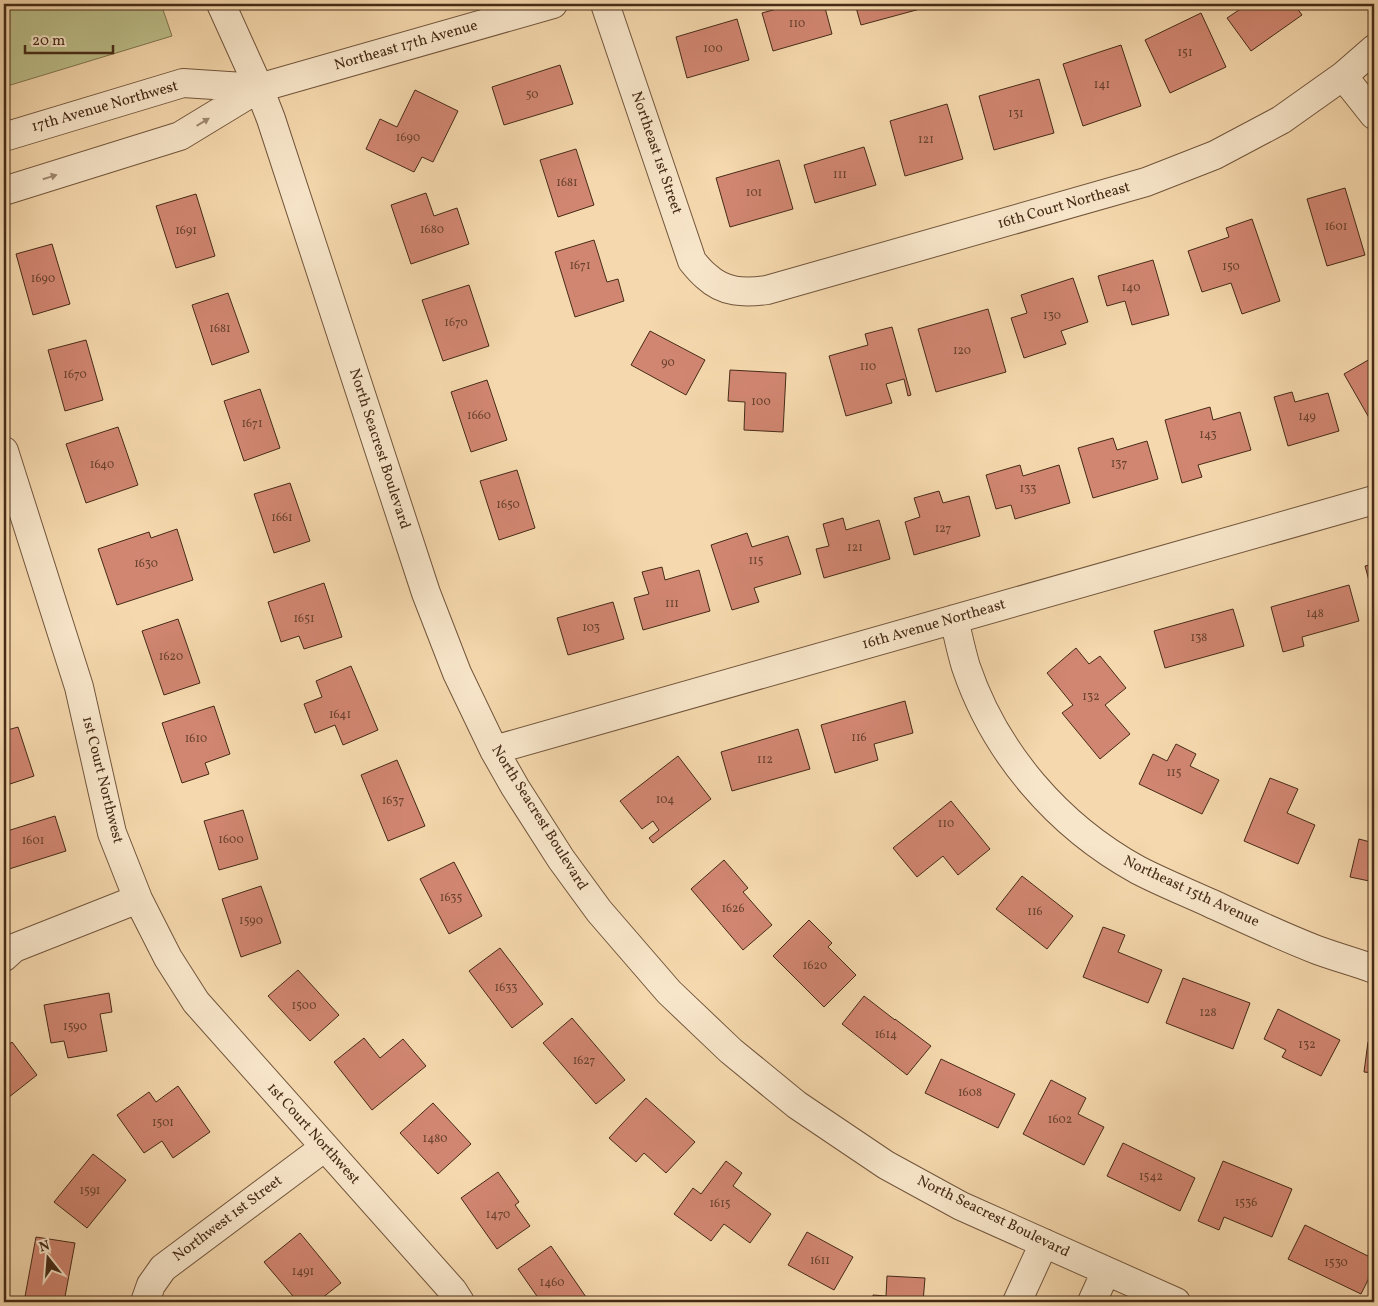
<svg xmlns="http://www.w3.org/2000/svg" width="1378" height="1306" font-family="Vollkorn,serif">
  <rect width="100%" height="100%" fill="#f5d8ad"/>
  <filter id="stains"><feTurbulence type="fractalNoise" baseFrequency=".004" numOctaves="4"/><feColorMatrix values="0 0 0 0 .2 0 0 0 0 .09 0 0 0 0 .02 0 0 0 .5 -.17"/></filter>
  <radialGradient id="worn" r=".72"><stop offset=".6" stop-color="#630" stop-opacity="0"/><stop offset="1" stop-color="#630" stop-opacity=".3"/></radialGradient>
  <!-- green -->
  <path fill="#bcbf8a" stroke="#817550" d="M4,4H161L172,36L4,87Z"/>
  <!-- building -->
  <path fill="#d18671" stroke="#462b17" d="M795,4H824L832,34L773,51L762,13Z
    M855,4H919L920,9L861,25Z
    M1248,4H1294L1302,15L1251,51L1227,18Z
    M1201,13L1226,67L1170,93L1145,40Z
    M737,19L749,60L687,78L676,37Z
    M1121,45L1141,106L1083,126L1063,64Z
    M560,65L573,104L504,125L492,87Z
    M1039,79L1054,133L994,150L979,96Z
    M415,90L458,111L433,162L422,157L414,172L366,149L380,119L397,127Z
    M947,104L963,159L905,176L890,121Z
    M864,147L876,185L815,203L804,165Z
    M576,149L594,205L558,217L540,160Z
    M779,160L793,209L730,227L716,178Z
    M1345,188L1365,255L1327,266L1307,199Z
    M426,193L434,216L457,208L469,244L411,264L391,205Z
    M196,194L215,256L176,268L156,206Z
    M1252,219L1280,301L1242,314L1231,283L1202,292L1188,251L1229,237L1226,228Z
    M594,240L607,282L618,279L624,301L575,317L555,252Z
    M52,244L70,304L33,315L16,254Z
    M1153,260L1169,315L1132,325L1125,301L1107,306L1098,276Z
    M1073,278L1088,322L1061,331L1066,344L1024,358L1011,318L1027,313L1021,295Z
    M469,285L489,346L443,361L422,300Z
    M228,293L249,352L212,365L192,305Z
    M988,309L1006,372L936,392L918,329Z
    M892,327L911,395L908,396L904,379L886,384L892,403L846,416L829,356L868,345L865,334Z
    M650,331L705,360L686,395L631,365Z
    M86,340L103,400L65,411L48,350Z
    M1370,359L1374,366V422L1372,423L1344,374Z
    M730,370L786,373L783,432L744,430L745,402L728,401Z
    M487,380L507,440L471,452L451,392Z
    M260,389L280,448L244,461L224,401Z
    M1292,392L1295,402L1328,393L1339,431L1288,446L1274,397Z
    M1210,407L1213,420L1240,412L1251,450L1198,465L1202,477L1182,483L1165,420Z
    M118,427L138,485L86,503L66,444Z
    M1113,438L1117,450L1147,441L1158,479L1093,498L1078,448Z
    M1020,465L1023,476L1059,465L1070,503L1015,519L1011,505L996,509L986,475Z
    M517,470L535,528L499,540L480,481Z
    M290,483L310,541L274,553L254,494Z
    M939,491L943,503L969,496L980,536L914,555L905,522L920,517L914,498Z
    M843,518L846,530L879,520L890,559L824,578L816,549L829,546L823,524Z
    M177,529L193,580L117,605L98,549L149,532L151,538Z
    M747,533L752,547L788,536L801,574L754,588L759,602L732,610L711,545Z
    M1374,564V599L1365,566Z
    M662,567L665,580L699,570L710,611L643,630L634,598L649,594L642,572Z
    M324,583L342,637L304,649L299,636L281,642L268,602Z
    M1349,585L1359,621L1302,637L1304,646L1283,652L1271,607Z
    M613,602L624,639L568,655L557,618Z
    M1233,609L1244,646L1165,668L1154,631Z
    M178,619L200,683L164,695L142,631Z
    M1076,648L1089,664L1100,656L1126,688L1105,705L1130,734L1100,759L1062,713L1073,705L1047,673Z
    M351,666L378,730L343,745L335,725L315,733L304,704L322,697L316,681Z
    M905,701L913,733L874,744L878,760L835,773L821,725Z
    M214,706L230,754L205,763L209,774L182,783L162,723Z
    M18,727L34,776L4,786V731Z
    M798,729L810,769L732,791L721,752Z
    M1176,744L1196,754L1190,766L1219,780L1202,814L1139,784L1153,754L1167,761Z
    M678,756L711,799L653,843L649,838L659,830L653,821L642,829L620,801Z
    M397,760L425,826L388,841L361,775Z
    M1270,778L1298,789L1287,813L1315,825L1298,864L1244,841Z
    M951,801L990,849L958,875L943,856L917,877L893,848Z
    M243,810L258,859L219,870L204,821Z
    M55,816L66,851L6,870L4,862V832Z
    M1359,839L1374,843V882L1350,877Z
    M724,860L748,888L743,892L772,925L743,950L691,889Z
    M454,862L482,916L449,934L420,879Z
    M1022,876L1073,916L1047,949L996,909Z
    M261,886L281,943L241,957L222,899Z
    M809,920L832,943L828,947L856,975L824,1007L773,956Z
    M1103,927L1125,935L1118,952L1162,970L1148,1003L1083,977Z
    M500,948L543,1004L512,1028L469,971Z
    M298,970L339,1015L310,1041L268,996Z
    M1183,978L1250,1003L1233,1049L1166,1023Z
    M109,993L112,1012L100,1014L107,1051L68,1058L64,1041L51,1043L44,1005Z
    M864,996L895,1020V1019L931,1046L907,1075L842,1024Z
    M1278,1009L1340,1040L1321,1076L1282,1057L1286,1050L1264,1039Z
    M572,1018L625,1080L596,1104L543,1043Z
    M364,1038L380,1058L403,1039L426,1066L372,1110L334,1062Z
    M12,1042L37,1075L4,1101V1049Z
    M1368,1042L1374,1043V1073L1364,1072Z
    M941,1059L1015,1094L998,1128L925,1093Z
    M1051,1080L1086,1098L1078,1114L1104,1127L1084,1165L1023,1134Z
    M178,1086L210,1132L173,1158L162,1141L144,1153L117,1115L149,1092L156,1102Z
    M646,1098L695,1142L666,1173L644,1153L636,1162L609,1138Z
    M433,1103L471,1144L438,1174L400,1133Z
    M1123,1143L1195,1178L1180,1211L1107,1176Z
    M93,1154L126,1180L87,1228L54,1202Z
    M726,1161L742,1173L733,1186L771,1214L750,1243L724,1224L711,1241L674,1214L693,1188L701,1194Z
    M1223,1161L1292,1189L1272,1237L1224,1217L1219,1230L1198,1221Z
    M498,1172L519,1202L515,1205L530,1226L497,1249L461,1198Z
    M1305,1225L1374,1259V1268L1361,1294L1288,1259Z
    M807,1232L853,1257L834,1290L788,1265Z
    M300,1233L341,1283L317,1302H298L264,1262Z
    M36,1237L75,1243L64,1302H24Z
    M551,1246L586,1297L578,1302H541L518,1269Z
    M887,1276L925,1278L923,1302H872L873,1295L886,1296Z"/>
  <g fill="none" stroke-linecap="round" stroke-linejoin="round">
    <!-- minor casing -->
    <g stroke="#72563c" stroke-width="30">
      <path id="minor" d="M221,4L259,88L271,119L426,593L457,673L494,750L515,787L561,859L599,911L669,992L731,1051L797,1105L886,1165L961,1206L1176,1302
        M605,4L692,261C696,266 701,272 706,276C724,293 744,293 767,290L1146,182L1215,155L1281,120L1343,76L1374,49
        M1343,76L1374,115
        M4,137L183,83L259,88
        M4,191L180,136L259,88L553,4
        M4,451L79,687L112,833L138,899L168,958L196,1002L453,1291L460,1302
        M954,619C958,635 961,651 966,667C995,753 1058,826 1138,870C1161,882 1186,892 1210,903C1245,919 1281,936 1317,950C1336,957 1355,962 1374,969
        M494,750L1374,500
        M4,957L14,948L138,899
        M145,1302L151,1285L163,1268L325,1147
        M1017,1302L1044,1243
        M1092,1302L1106,1271"/>
    </g>
    <!-- minor -->
    <use href="#minor" stroke="#f8e6ca" stroke-width="28"/>
  </g>
  <!-- one-way arrows -->
  <defs><path id="oneway-solid" d="M-6-.8H1V-3.2L6.5 0L1 3.2V.8H-6Z" transform="scale(1.25)"/></defs>
  <g fill="#9f8870">
    <use href="#oneway-solid" transform="translate(203 122) rotate(-31)"/>
    <use href="#oneway-solid" transform="translate(50 177) rotate(-18)"/>
  </g>
  <g text-anchor="middle" dominant-baseline="central" stroke-width="4.5" stroke-linejoin="round" paint-order="stroke">
    <!-- number labels -->
    <g font-size="12" fill="#69422e">
      <text x="797" y="24">110</text>
      <text x="713" y="49">100</text>
      <text x="1185" y="53">151</text>
      <text x="1102" y="85">141</text>
      <text x="532" y="95">50</text>
      <text x="1016" y="114">131</text>
      <text x="408" y="138">1690</text>
      <text x="926" y="140">121</text>
      <text x="840" y="175">111</text>
      <text x="567" y="183">1681</text>
      <text x="754" y="193">101</text>
      <text x="1336" y="227">1601</text>
      <text x="432" y="230">1680</text>
      <text x="186" y="231">1691</text>
      <text x="580" y="266">1671</text>
      <text x="1231" y="267">150</text>
      <text x="43" y="279">1690</text>
      <text x="1131" y="288">140</text>
      <text x="1052" y="316">130</text>
      <text x="456" y="323">1670</text>
      <text x="220" y="329">1681</text>
      <text x="962" y="351">120</text>
      <text x="668" y="363">90</text>
      <text x="868" y="367">110</text>
      <text x="75" y="375">1670</text>
      <text x="761" y="402">100</text>
      <text x="479" y="416">1660</text>
      <text x="1307" y="417">149</text>
      <text x="252" y="424">1671</text>
      <text x="1208" y="435">143</text>
      <text x="1119" y="464">137</text>
      <text x="102" y="465">1640</text>
      <text x="1028" y="489">133</text>
      <text x="508" y="505">1650</text>
      <text x="282" y="518">1661</text>
      <text x="943" y="529">127</text>
      <text x="855" y="548">121</text>
      <text x="756" y="561">115</text>
      <text x="146" y="564">1630</text>
      <text x="672" y="604">111</text>
      <text x="1315" y="614">148</text>
      <text x="304" y="619">1651</text>
      <text x="591" y="628">103</text>
      <text x="1199" y="638">138</text>
      <text x="171" y="657">1620</text>
      <text x="1091" y="697">132</text>
      <text x="340" y="715">1641</text>
      <text x="859" y="738">116</text>
      <text x="196" y="739">1610</text>
      <text x="765" y="760">112</text>
      <text x="1174" y="773">115</text>
      <text x="665" y="800">104</text>
      <text x="393" y="801">1637</text>
      <text x="946" y="824">110</text>
      <text x="231" y="840">1600</text>
      <text x="33" y="841">1601</text>
      <text x="451" y="898">1635</text>
      <text x="733" y="909">1626</text>
      <text x="1035" y="912">116</text>
      <text x="251" y="921">1590</text>
      <text x="815" y="966">1620</text>
      <text x="506" y="988">1633</text>
      <text x="304" y="1006">1500</text>
      <text x="1208" y="1013">128</text>
      <text x="75" y="1027">1590</text>
      <text x="886" y="1035">1614</text>
      <text x="1307" y="1045">132</text>
      <text x="584" y="1061">1627</text>
      <text x="970" y="1093">1608</text>
      <text x="1060" y="1120">1602</text>
      <text x="163" y="1123">1501</text>
      <text x="435" y="1139">1480</text>
      <text x="1151" y="1177">1542</text>
      <text x="90" y="1191">1591</text>
      <text x="1246" y="1203">1536</text>
      <text x="720" y="1204">1615</text>
      <text x="498" y="1215">1470</text>
      <text x="820" y="1261">1611</text>
      <text x="1336" y="1263">1530</text>
      <text x="303" y="1272">1491</text>
      <text x="552" y="1283">1460</text>
    </g>
    <!-- street labels -->
    <g font-size="15" fill="#462b17" stroke="#f8e6ca">
      <text transform="translate(406 46) rotate(-16)">Northeast 17th Avenue</text>
      <text transform="translate(105 107) rotate(-16)">17th Avenue Northwest</text>
      <text transform="translate(656 153) rotate(71)">Northeast 1st Street</text>
      <text transform="translate(1064 206) rotate(-16)">16th Court Northeast</text>
      <text transform="translate(379 449) rotate(72)">North Seacrest Boulevard</text>
      <text transform="translate(934 625) rotate(-16)">16th Avenue Northeast</text>
      <text transform="translate(102 780) rotate(76)">1st Court Northwest</text>
      <text transform="translate(539 818) rotate(58)">North Seacrest Boulevard</text>
      <text transform="translate(1191 892) rotate(25)">Northeast 15th Avenue</text>
      <text transform="translate(313 1134) rotate(48)">1st Court Northwest</text>
      <text transform="translate(993 1217) rotate(26)">North Seacrest Boulevard</text>
      <text transform="translate(228 1219) rotate(-37)">Northwest 1st Street</text>
    </g>
  </g>
  <!-- margin -->
  <rect width="1378" height="1306" fill="none" stroke="#f5d8ad" stroke-width="20"/>
  <rect x="5" y="5" width="1368" height="1296" fill="none" stroke="#462b17" stroke-width="2.5"/>
  <rect x="10" y="10" width="1358" height="1286" fill="none" stroke="#462b17"/>
  <!-- north arrow -->
  <g transform="translate(48 1258) rotate(343)" stroke="#f8e6ca" stroke-width="4" paint-order="stroke">
  <path d="M0-4L9 19L0 12L-9 19Z" fill="#462b17"/>
  <text y="-8" font-size="14" font-weight="bold" text-anchor="middle" fill="#462b17">N</text>
  </g>
  <!-- scale -->
  <path d="M25 45v8h88v-8" fill="none" stroke="#462b17" stroke-width="2.5"/>
  <text x="32" y="45" font-size="15" fill="#462b17" stroke="#f8e6ca" stroke-width="4" paint-order="stroke">20 m</text>
  <rect width="100%" height="100%" filter="url(#stains)"/>
  <rect width="100%" height="100%" fill="url(#worn)"/>
</svg>
